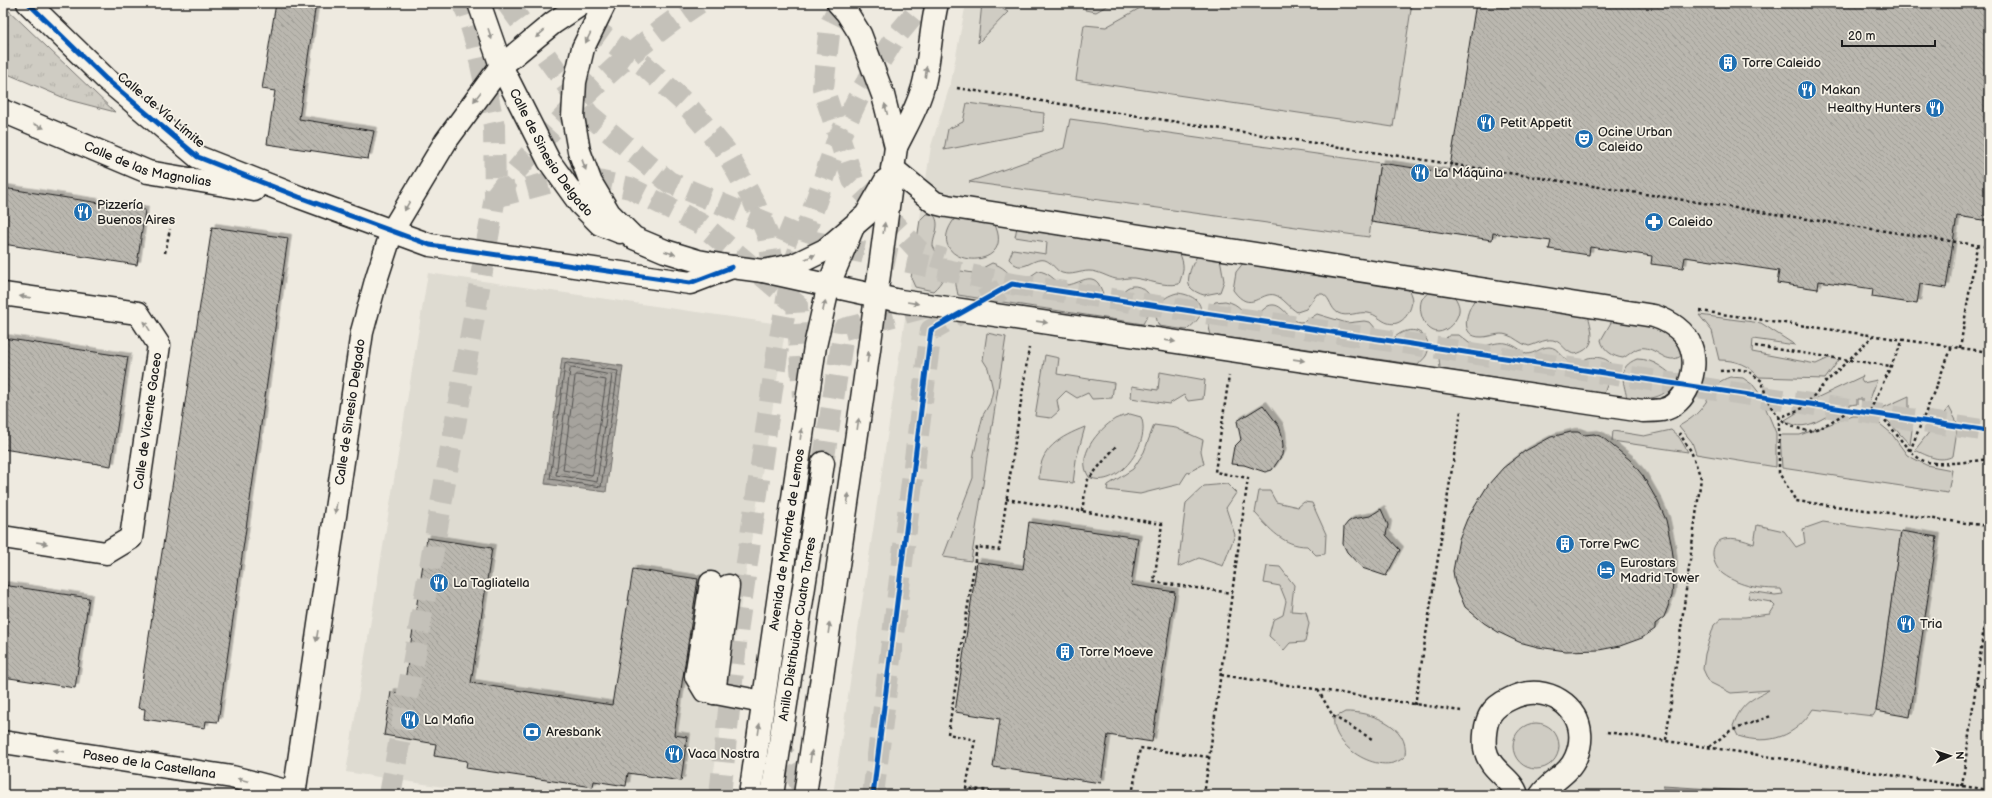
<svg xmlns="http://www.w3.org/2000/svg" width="1992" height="798" font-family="'Balsamiq Sans',sans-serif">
  <defs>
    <pattern id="park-tufts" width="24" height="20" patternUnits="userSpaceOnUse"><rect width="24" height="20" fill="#cfccc3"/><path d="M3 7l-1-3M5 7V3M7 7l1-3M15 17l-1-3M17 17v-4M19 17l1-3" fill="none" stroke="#b1afa7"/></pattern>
    <pattern id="water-waves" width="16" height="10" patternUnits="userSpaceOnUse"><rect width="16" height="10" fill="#a6a39d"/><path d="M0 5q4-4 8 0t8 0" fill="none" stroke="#86847f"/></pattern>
    <pattern id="building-back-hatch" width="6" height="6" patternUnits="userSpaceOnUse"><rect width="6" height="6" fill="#bab7af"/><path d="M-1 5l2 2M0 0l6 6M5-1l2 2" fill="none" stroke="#9f9d96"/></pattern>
    <filter id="shadow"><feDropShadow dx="3.5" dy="-3.5" stdDeviation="0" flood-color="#0004"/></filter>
  </defs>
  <rect width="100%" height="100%" fill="#eeeae0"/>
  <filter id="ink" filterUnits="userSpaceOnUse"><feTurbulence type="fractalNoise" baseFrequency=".025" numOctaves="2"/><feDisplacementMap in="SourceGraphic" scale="8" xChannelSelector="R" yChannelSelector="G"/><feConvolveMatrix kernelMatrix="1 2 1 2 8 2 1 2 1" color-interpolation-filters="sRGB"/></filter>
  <g filter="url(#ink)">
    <!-- built -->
    <path fill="#dedbd1" d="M966,3H1989V795H833L931,146L951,82Z
      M428,273L786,325L710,795H496L346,772Z"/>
    <!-- green -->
    <path fill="#cfccc3" stroke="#767470" d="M982,3H992L1008,12L978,43Z
      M1087,3H1112L1096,12L1085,10Z
      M1149,3H1412L1393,127L1076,80L1084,25L1106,27Z
      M967,103L1044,113L1043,131L944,150L948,129L963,122Z
      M1070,119L1380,163L1369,237L969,182L1064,148Z
      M926,214H933C942,224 933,236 933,246C942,265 953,273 933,291L915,287L911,278L920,220Z
      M956,217L994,223C1021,276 915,268 956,217Z
      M1017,227L1179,252C1185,265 1184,270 1179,284C1163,287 1149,280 1134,278C1127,277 1122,280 1116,279C1107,277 1099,271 1089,271C1080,271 1072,276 1062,273C1056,271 1053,263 1045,260C1031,257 1023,276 1009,259L1013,249L1046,254L1047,242L1015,237Z
      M1198,255L1220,258L1224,281L1220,292L1204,295C1200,294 1193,291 1190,287C1185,280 1193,261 1198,255Z
      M1244,262L1407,286C1409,291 1412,296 1412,301C1411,313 1401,327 1388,323C1381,321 1376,314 1368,313C1358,311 1347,318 1338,313C1330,308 1331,299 1323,294H1317L1306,309L1297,312C1290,308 1282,297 1275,295C1260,291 1251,315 1233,290L1236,272Z
      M992,263C1016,270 1009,292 1038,271C1049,272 1053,280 1062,284C1074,289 1088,271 1098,283C1101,287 1103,295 1106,300L1111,301L1113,305L1116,303L1115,301C1119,296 1125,287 1132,286C1142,285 1152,294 1151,303C1151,311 1146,318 1143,324L958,295C956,284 953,279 961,271L973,273Z
      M1431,291L1453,294C1456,299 1460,305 1459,311C1458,320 1447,332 1438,332C1424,331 1417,310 1422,299C1424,296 1428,293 1431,291Z
      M1177,293C1189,294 1204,300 1200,315C1198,321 1191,326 1187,330L1159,326C1151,309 1161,297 1177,293Z
      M1477,297L1588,315C1591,327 1597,344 1583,351C1579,353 1575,355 1571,353C1565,350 1561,343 1556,341C1548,337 1537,344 1529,346C1520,344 1515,337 1507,335C1499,332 1490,337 1482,337C1458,338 1466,309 1477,297Z
      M1225,301C1242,304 1241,314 1253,318C1258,315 1263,309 1268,306C1282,300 1288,321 1300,322C1306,322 1312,317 1317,314L1347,323L1364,321L1370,322L1383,337L1390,340C1396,337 1400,332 1407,331C1421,327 1434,342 1426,356C1424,359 1420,362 1418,365L1211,335C1207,321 1206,314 1215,302Z
      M1699,315L1761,323L1795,345L1753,339L1752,352L1816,364L1829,358L1839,360L1825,379L1759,377C1748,365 1736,360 1719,360L1712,331Z
      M1613,319L1663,328L1678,344L1682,355C1667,368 1656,345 1640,348C1634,349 1629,355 1623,358C1613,357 1603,350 1601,340Z
      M987,333L1006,337L971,561L943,557L973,478V458L983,415L990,403L993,390L991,381L988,368L983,360Z
      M1450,335H1459L1469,343L1479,348C1501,341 1507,339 1526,354C1535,354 1541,347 1549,347C1559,347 1562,360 1571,362C1577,364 1583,360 1588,358C1597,356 1613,358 1612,370C1611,378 1606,386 1604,394L1440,369C1439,353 1435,345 1450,335Z
      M1045,355L1059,358L1057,374L1114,383L1112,398L1092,399L1088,393L1077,398L1066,391L1057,400L1059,411L1051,418L1035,416Z
      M1637,359C1655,359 1665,370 1679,380C1662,399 1652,400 1627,398C1623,380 1617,367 1637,359Z
      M1160,372L1205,380L1203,399L1188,401L1184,395L1169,404L1131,398L1132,386L1158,390Z
      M1863,376L1861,380L1863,383L1877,380L1868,405L1862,404V399H1857V404C1833,405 1809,439 1785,420L1803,409L1812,400Z
      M1730,377L1743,378L1753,385L1760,394L1776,433V467L1696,454L1692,442L1679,426C1688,421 1697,415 1703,406C1715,391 1710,384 1730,377Z
      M1909,396V422L1911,421L1912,430L1910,445L1878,410Z
      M1949,407L1958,424L1953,456C1940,463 1928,456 1915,450Z
      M1130,414L1141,417C1152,443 1117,491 1089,477C1075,456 1098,430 1115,419C1119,417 1125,416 1130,414Z
      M1852,416H1868L1880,424L1891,433L1907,455L1926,465L1952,470L1948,493L1782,468L1780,435H1800Z
      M1154,425L1176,428L1203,440L1201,451L1204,464L1187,473L1180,484L1140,494L1107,490L1108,485L1133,469L1144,452Z
      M1085,427L1076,460L1073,483L1039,479C1039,448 1060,437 1085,427Z
      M1671,430L1679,437L1688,452L1612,441L1613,431L1644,436Z
      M1227,484L1236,493L1226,508L1235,535L1223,566L1199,558L1178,567L1186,503L1204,486Z
      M1259,491H1270L1276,502L1298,507L1304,502L1312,503L1326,534L1325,554L1316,555L1307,546C1283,546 1270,529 1255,513Z
      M1823,522L1901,533L1876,711L1873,716L1813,709C1796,736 1770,746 1738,736L1733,726C1741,704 1750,700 1769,690L1731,693L1709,682L1703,669L1705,654L1714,625L1723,617H1745L1770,614L1775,606L1771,602L1748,598L1750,591L1775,595L1783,594L1781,589C1760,589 1741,587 1723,574C1712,566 1707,543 1724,539C1734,537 1744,540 1754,544L1757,525L1784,531L1796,547L1805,543L1803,529Z
      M1267,566L1280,567L1294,585L1291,611L1306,612L1309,624L1305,642L1290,643L1284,650L1269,636L1273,620L1283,615L1286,601L1280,586L1264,583Z
      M1345,712C1369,711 1410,725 1405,756C1384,779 1330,747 1334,718Z
      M1513 746a23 23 0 1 1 46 0a23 23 0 1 1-46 0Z"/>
    <!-- park -->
    <path fill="url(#park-tufts)" stroke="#767470" d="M3,5L115,112L69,100L3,72Z"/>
    <!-- water -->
    <path fill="url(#water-waves)" stroke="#6f6d69" d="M562,358L623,366L606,492L545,484Z
      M1663,786L1814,795H1776L1663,789Z"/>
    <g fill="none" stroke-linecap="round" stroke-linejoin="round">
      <!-- shore -->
      <path stroke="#535250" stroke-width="1" d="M568,363L618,371L601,487L550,479L565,364Z
        M572,368L612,375L597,482L556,475L570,370Z
        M577,375L606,380L593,473L592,475L563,470L575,377Z"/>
    </g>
    <!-- building -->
    <path fill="url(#building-back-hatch)" stroke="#1c1c1c" filter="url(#shadow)" d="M276,3H316L299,119L374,131L368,159L267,144L275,91L262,89Z
      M1476,3H1989V221L1957,216L1946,288L1920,284L1917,304L1872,297L1873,289L1819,281L1818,289L1777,283L1779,271L1746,266L1685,257L1683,268L1651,264L1652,256L1590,247L1589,255L1549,249L1551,241L1493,233L1492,240L1371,222L1380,163L1449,173Z
      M3,188L145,210L137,265L3,244Z
      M212,227L288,238L218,722L206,721L205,728L144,719L145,709L138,708Z
      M3,338L128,357L111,466L3,449Z
      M1263,405L1279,426L1282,435L1283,446L1282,455L1272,470L1265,472L1244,465L1231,464L1234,447L1241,440L1237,421Z
      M1571,432H1578L1584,435L1594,434L1602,437L1630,460L1643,476L1658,502L1666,520L1672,548L1674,565L1672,596L1664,617L1655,624V629L1642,638L1620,646L1599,650L1566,651L1538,647L1519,642L1498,632L1484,623L1465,607L1455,583L1453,571L1459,539L1467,519L1488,485L1503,468L1525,451L1551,437Z
      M1381,509L1388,525L1386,535L1400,550L1386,576L1362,568L1347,552L1343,544L1344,527L1348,522L1353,519L1370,516Z
      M1029,522L1138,538L1131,585L1175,592L1152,742L1108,735L1101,783L993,767L1000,719L955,712L977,562L1023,569Z
      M1901,531L1937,537L1910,717L1876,711Z
      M427,538L492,548L471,683L612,705L633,569L698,579L674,735L687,737L681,781L628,773L626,786L594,781L593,787L466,768L467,761L434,756L436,744L384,735L391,692L403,694Z
      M3,585L89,598L75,688L3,677Z"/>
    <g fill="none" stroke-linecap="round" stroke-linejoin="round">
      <!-- minor-tunnel -->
      <path stroke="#c4c1b9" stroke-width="22" stroke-dasharray="22 11" stroke-linecap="butt" d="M507,3L589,115L669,182L810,241L1012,284
        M841,3L830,25L823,88L853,180L919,251L943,259
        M495,197L574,176L630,188L701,224L797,305L803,396
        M823,463L844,329L934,305
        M777,693L793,571
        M774,737L807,795
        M873,795L931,330L1012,284L1989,431"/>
      <!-- major-tunnel -->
      <path stroke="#c4c1b9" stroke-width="22" stroke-dasharray="22 11" stroke-linecap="butt" d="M564,3L580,19L645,66L686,104L725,150L754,202L768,236L777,287
        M495,197C553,123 620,55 699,3
        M390,795L495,197L494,126L477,46L464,3
        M720,795L738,625L778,348L793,267L836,144L862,90L894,39L924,3"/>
      <!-- minor casing -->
      <g stroke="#1c1c1c" stroke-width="25">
        <g id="minor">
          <path d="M28,3L106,79L198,157L299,197L430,245L690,283L732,267"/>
          <path id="s1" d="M3,111L148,172L254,190"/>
          <path d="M896,147C907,125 920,103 925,79C930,54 931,28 937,3"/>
          <path d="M763,271L900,301L1643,411C1649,411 1656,411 1662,410C1687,405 1699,369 1691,347C1686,331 1669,321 1654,316L947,206L935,203L892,168"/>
          <path d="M3,294L138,313L159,345L131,538L106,553L3,537"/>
          <path d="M711,583L696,676L705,691L763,702"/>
          <path d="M714,693L728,586"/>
          <path id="s2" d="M3,742L232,777L294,793"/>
          <path id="s3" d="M750,795L815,346L829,284L853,227"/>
          <path id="s4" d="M772,795L823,463"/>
          <path d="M1517,795C1512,777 1489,771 1485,748C1484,739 1485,724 1490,715C1497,702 1523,691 1538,693C1571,697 1589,726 1576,757C1569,775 1550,781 1541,795"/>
        </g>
      </g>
      <!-- major casing -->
      <g stroke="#1c1c1c" stroke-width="25">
        <g id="major">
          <path id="s5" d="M479,3L501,66L549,161L580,204L600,224L620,232"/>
          <path d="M605,3L583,48L575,82L573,117L579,151L591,183L609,213L634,238L665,251L698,261L732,267L763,271L794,265L825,250L866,215L886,180"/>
          <path id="s6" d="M294,795L362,332L377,277L392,231L446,141L501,66L553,23L583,3"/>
          <path d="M805,795L868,357L896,147L883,95L860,34L847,13L838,3"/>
        </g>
      </g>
      <!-- path -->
      <path stroke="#1c1c1c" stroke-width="2.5" stroke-dasharray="3 3" stroke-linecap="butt" d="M957,88L1989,247
        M165,253L170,229
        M1700,311L1989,352
        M1874,335L1824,384L1803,408L1779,418V473L1796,501L1989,526
        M1755,346L1890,366
        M1960,348L1977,246
        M1720,371L1737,369L1748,371L1762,381C1767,404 1776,422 1800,429C1802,429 1806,431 1809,431C1819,430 1841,416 1850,410C1857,410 1868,409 1874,412C1891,420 1902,449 1922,460C1935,467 1974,461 1989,459
        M1870,411L1903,340
        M1910,451L1952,347
        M1006,499L1162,524L1154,582L1232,593
        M1082,511L1087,481L1116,446
        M1221,675L1461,711
        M1976,685L1989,687
        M1318,690L1333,716L1372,739
        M1415,705L1461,411
        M1607,732L1989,790
        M1666,740L1701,478L1691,451L1679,433
        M1709,747L1730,731L1771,716
        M1962,786L1989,591
        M1015,795L966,788L975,740L948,734L977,547L999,550L1029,348
        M1132,795L1140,748L1209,757
        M1204,795L1248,478L1215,472L1229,376"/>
      <!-- minor -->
      <use href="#minor" stroke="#f7f3e8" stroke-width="22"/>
      <!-- major -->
      <use href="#major" stroke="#f7f3e8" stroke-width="22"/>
      <!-- cycleway casing -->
      <g stroke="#f7f3e8" stroke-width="8">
        <path id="cycleway" d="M28,3L106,79L198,157L299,197L430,245L690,283L732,267
          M873,795L931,330L1012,284L1989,431"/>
      </g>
      <!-- cycleway -->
      <use href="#cycleway" stroke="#0057b8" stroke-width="5"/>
    </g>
    <!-- one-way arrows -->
    <defs><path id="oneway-solid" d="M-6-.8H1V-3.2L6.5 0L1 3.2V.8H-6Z"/></defs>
    <g fill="#94928c">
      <use href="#oneway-solid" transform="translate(490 34) rotate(71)"/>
      <use href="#oneway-solid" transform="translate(540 34) rotate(140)"/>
      <use href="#oneway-solid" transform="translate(588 38) rotate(116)"/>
      <use href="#oneway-solid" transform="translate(926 72) rotate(-83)"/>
      <use href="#oneway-solid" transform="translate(477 97) rotate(127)"/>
      <use href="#oneway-solid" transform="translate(886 109) rotate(-104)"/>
      <use href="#oneway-solid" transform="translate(39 126) rotate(23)"/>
      <use href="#oneway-solid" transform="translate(584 165) rotate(70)"/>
      <use href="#oneway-solid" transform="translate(407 206) rotate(120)"/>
      <use href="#oneway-solid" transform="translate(884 228) rotate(-82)"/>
      <use href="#oneway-solid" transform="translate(670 253) rotate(17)"/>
      <use href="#oneway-solid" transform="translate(810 257) rotate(-25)"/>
      <use href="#oneway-solid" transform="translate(25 297) rotate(-172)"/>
      <use href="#oneway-solid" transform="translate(913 303) rotate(9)"/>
      <use href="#oneway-solid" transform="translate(824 306) rotate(-77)"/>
      <use href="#oneway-solid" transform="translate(1042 322) rotate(8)"/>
      <use href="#oneway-solid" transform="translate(147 326) rotate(-122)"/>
      <use href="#oneway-solid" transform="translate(1170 341) rotate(8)"/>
      <use href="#oneway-solid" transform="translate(868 357) rotate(-83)"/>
      <use href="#oneway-solid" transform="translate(1299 360) rotate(8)"/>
      <use href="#oneway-solid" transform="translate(858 424) rotate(-82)"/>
      <use href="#oneway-solid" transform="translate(801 434) rotate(-82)"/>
      <use href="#oneway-solid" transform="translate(848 499) rotate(-82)"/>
      <use href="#oneway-solid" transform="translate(336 508) rotate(98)"/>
      <use href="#oneway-solid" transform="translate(42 543) rotate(9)"/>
      <use href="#oneway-solid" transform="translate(829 628) rotate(-82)"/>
      <use href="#oneway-solid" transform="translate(317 636) rotate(99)"/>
      <use href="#oneway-solid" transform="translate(759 729) rotate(-82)"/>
      <use href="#oneway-solid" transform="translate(59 751) rotate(-172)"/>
      <use href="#oneway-solid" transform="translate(811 756) rotate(-82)"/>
      <use href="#oneway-solid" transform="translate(243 780) rotate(-165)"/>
    </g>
  </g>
  <!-- icons -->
  <defs>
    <g id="building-disc" transform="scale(1)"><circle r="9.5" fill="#1f6fb2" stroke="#f7f3e8"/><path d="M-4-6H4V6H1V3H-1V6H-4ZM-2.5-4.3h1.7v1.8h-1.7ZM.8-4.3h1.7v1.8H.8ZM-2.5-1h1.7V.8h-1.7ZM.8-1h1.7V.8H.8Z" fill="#fff"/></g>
    <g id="restaurant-disc" transform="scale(1)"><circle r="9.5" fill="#1f6fb2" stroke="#f7f3e8"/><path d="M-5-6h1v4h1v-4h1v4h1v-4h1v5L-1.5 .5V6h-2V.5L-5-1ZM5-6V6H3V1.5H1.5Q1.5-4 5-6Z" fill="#fff"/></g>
    <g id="theatre-disc" transform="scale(1)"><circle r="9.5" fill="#1f6fb2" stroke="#f7f3e8"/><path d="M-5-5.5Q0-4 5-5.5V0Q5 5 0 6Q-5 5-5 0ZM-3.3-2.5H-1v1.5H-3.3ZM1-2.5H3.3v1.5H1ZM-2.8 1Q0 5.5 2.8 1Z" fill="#fff"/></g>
    <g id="pharmacy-disc" transform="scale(1)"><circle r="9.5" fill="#1f6fb2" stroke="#f7f3e8"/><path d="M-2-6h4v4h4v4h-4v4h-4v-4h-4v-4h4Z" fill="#fff"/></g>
    <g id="hotel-disc" transform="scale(1)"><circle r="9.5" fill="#1f6fb2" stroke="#f7f3e8"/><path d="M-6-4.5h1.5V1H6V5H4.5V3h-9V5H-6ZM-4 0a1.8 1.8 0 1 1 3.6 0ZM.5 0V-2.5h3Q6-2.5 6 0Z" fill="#fff"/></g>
    <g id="bank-disc" transform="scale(1)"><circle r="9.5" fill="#1f6fb2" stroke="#f7f3e8"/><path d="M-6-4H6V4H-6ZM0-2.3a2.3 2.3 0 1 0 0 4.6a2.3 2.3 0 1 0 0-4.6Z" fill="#fff"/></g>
  </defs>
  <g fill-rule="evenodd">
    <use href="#building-disc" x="1728" y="63"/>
    <use href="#restaurant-disc" x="1807" y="90"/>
    <use href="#restaurant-disc" x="1935" y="108"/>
    <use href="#restaurant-disc" x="1486" y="123"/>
    <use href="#theatre-disc" x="1584" y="139"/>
    <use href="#restaurant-disc" x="1420" y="173"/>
    <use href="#restaurant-disc" x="83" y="212"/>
    <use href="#pharmacy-disc" x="1654" y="222"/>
    <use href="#building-disc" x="1565" y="544"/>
    <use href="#hotel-disc" x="1606" y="570"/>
    <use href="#restaurant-disc" x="439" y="583"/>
    <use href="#restaurant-disc" x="1906" y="624"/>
    <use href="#building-disc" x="1065" y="652"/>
    <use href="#restaurant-disc" x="410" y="720"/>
    <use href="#bank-disc" x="532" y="732"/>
    <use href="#restaurant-disc" x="674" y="754"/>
  </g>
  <g text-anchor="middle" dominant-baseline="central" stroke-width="3.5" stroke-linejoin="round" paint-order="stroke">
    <!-- poi labels -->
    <g font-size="13" fill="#1c1c1c" stroke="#f7f3e8" text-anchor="start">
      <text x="1742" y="63">Torre Caleido</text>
      <text x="1821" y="90">Makan</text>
      <text x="1921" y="108" text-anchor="end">Healthy Hunters</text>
      <text x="1500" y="123">Petit Appetit</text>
      <text x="1598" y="132">Ocine Urban<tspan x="1598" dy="15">Caleido</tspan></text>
      <text x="1434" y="173">La Máquina</text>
      <text x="97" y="205">Pizzería<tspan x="97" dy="15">Buenos Aires</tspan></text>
      <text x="1668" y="222">Caleido</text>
      <text x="1579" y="544">Torre PwC</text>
      <text x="1620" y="563">Eurostars<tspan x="1620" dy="15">Madrid Tower</tspan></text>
      <text x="453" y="583">La Tagliatella</text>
      <text x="1920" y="624">Tria</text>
      <text x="1079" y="652">Torre Moeve</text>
      <text x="424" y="720">La Mafia</text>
      <text x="546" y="732">Aresbank</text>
      <text x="688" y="754">Vaca Nostra</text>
    </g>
    <!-- street labels -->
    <g font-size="13" fill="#1c1c1c" stroke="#f7f3e8">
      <text transform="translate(161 110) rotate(40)">Calle de Vía Límite</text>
      <text stroke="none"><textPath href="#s5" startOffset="167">Calle de Sinesio Delgado</textPath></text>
      <text stroke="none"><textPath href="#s1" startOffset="155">Calle de las Magnolias</textPath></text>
      <text stroke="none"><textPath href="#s6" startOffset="387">Calle de Sinesio Delgado</textPath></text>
      <text transform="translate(148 421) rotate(-82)">Calle de Vicente Gaceo</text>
      <text stroke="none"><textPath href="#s3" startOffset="258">Avenida de Monforte de Lemos</textPath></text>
      <text stroke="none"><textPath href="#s4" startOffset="168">Anillo Distribuidor Cuatro Torres</textPath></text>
      <text stroke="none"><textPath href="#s2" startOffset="148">Paseo de la Castellana</textPath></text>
    </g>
  </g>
  <!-- margin -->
  <rect width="1992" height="798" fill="none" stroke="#f7f3e8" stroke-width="16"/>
  <rect x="8" y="8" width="1976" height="782" fill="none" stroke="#1c1c1c" stroke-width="1.5" filter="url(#ink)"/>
  <!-- north arrow -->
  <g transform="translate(1950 756) rotate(87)" stroke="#f7f3e8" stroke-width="3" paint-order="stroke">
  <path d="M0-3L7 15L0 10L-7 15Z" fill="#1c1c1c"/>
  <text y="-6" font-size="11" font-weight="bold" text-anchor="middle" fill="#1c1c1c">N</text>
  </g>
  <!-- scale -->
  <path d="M1842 40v6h93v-6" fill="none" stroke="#1c1c1c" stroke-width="2"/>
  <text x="1848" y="40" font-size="12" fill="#1c1c1c" stroke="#f7f3e8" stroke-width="3" paint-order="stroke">20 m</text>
</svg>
